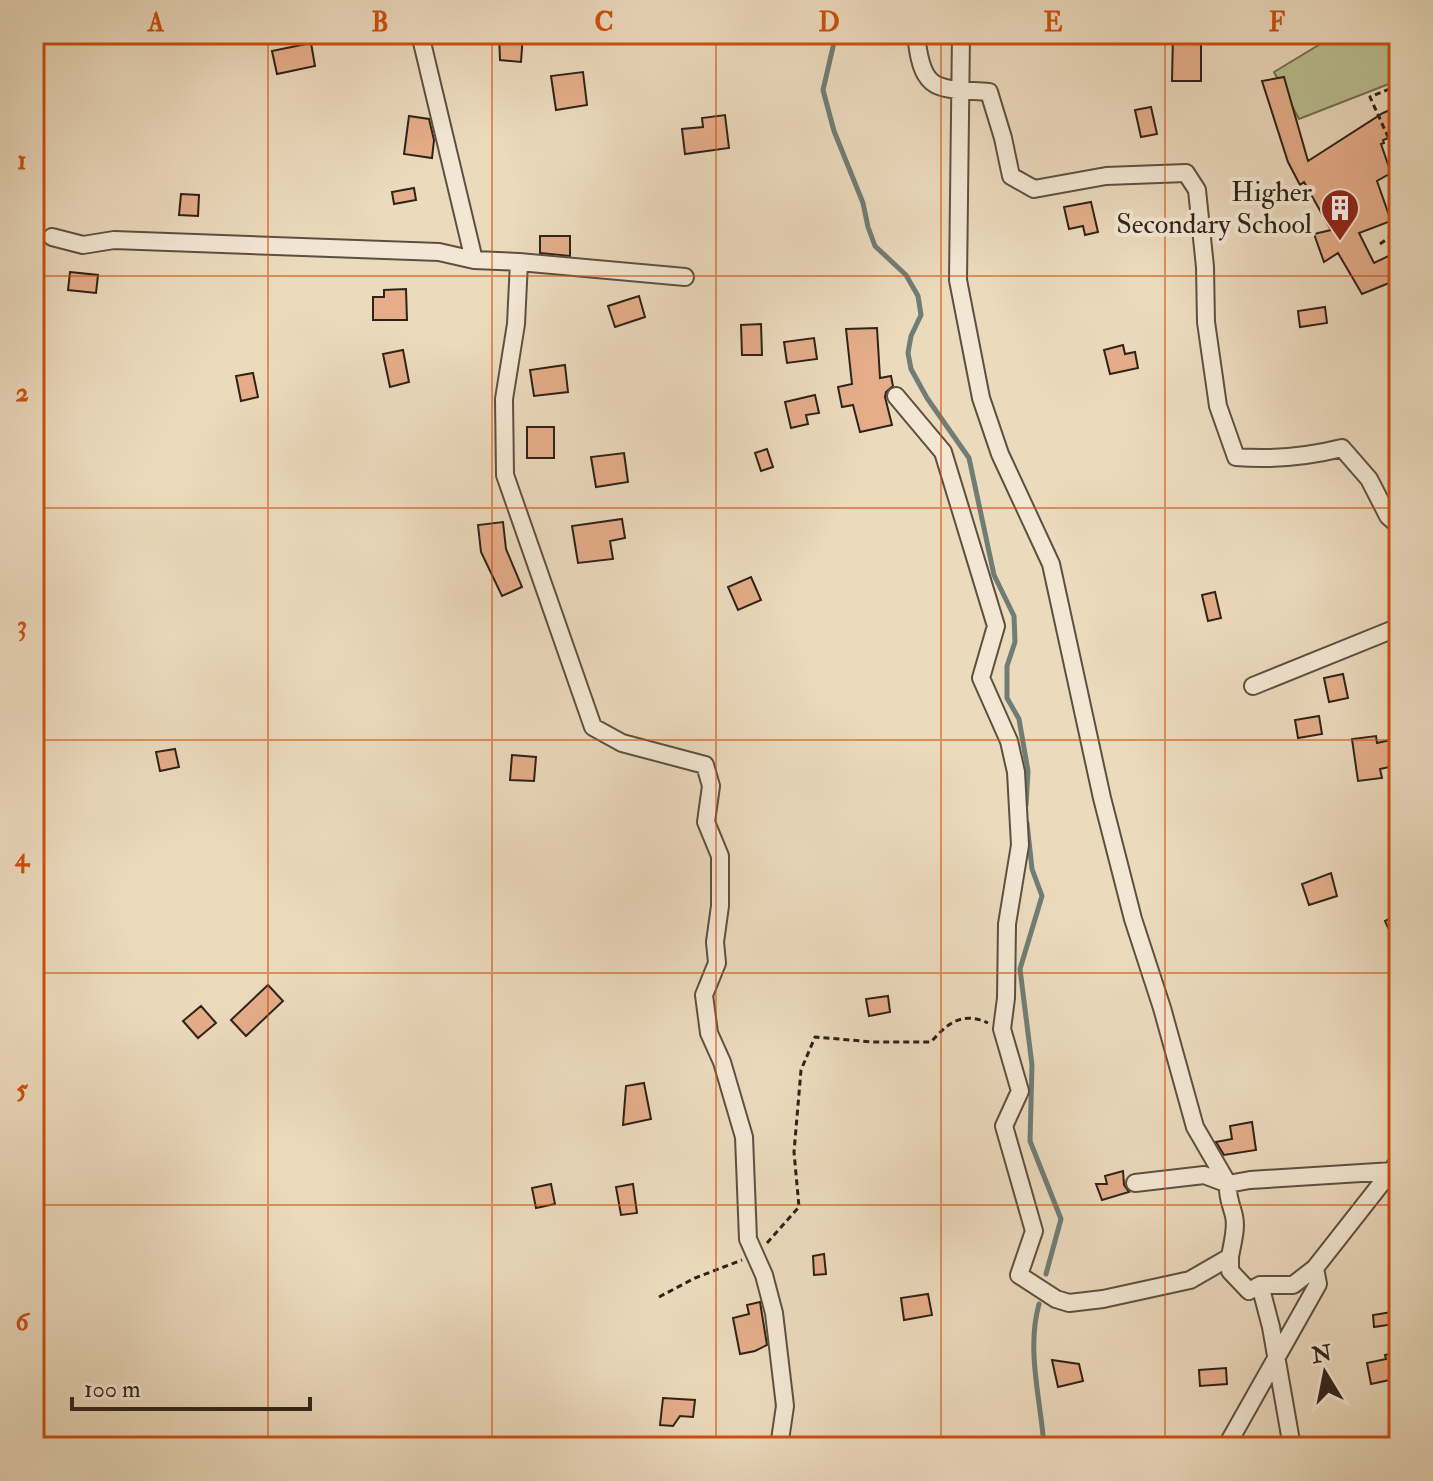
<svg xmlns="http://www.w3.org/2000/svg" width="1433" height="1481" font-family="'IM FELL Double Pica',serif">
  <rect width="100%" height="100%" fill="#ecdabd"/>
  <filter id="stains"><feTurbulence type="fractalNoise" baseFrequency=".0025" numOctaves="4"/><feColorMatrix values="0 0 0 0 .2 0 0 0 0 .09 0 0 0 0 .02 0 0 0 .5 -.17"/></filter>
  <radialGradient id="worn" r=".72"><stop offset=".6" stop-color="#630" stop-opacity="0"/><stop offset="1" stop-color="#630" stop-opacity=".3"/></radialGradient>
  <!-- green -->
  <path fill="#babe8f" stroke="#747054" stroke-width="2" d="M1337,34H1399V80L1299,119L1274,72Z"/>
  <g fill="none" stroke-linecap="round" stroke-linejoin="round">
    <!-- stream -->
    <path stroke="#6f7d75" stroke-width="5" d="M836,34L823,90L834,131L863,203L868,227L875,246L906,275L918,296L921,315L911,336L908,353L911,369L927,398L969,458L994,575L1014,616L1015,642L1007,666V698L1019,719L1028,771L1026,805
      M1027,823L1032,869L1042,896L1020,969L1032,1065L1030,1141L1061,1219L1046,1274
      M1039,1304C1026,1351 1041,1400 1044,1447"/>
  </g>
  <!-- building -->
  <path fill="#e5ad8a" stroke="#2f2218" stroke-width="2" d="M499,34H523L521,62L500,60Z
    M1173,34H1201V81H1172Z
    M311,43L315,66L277,74L272,51Z
    M583,72L587,105L556,110L551,76Z
    M1284,77L1308,161L1383,113L1399,106V134L1383,140L1384,143L1381,144L1391,173L1377,181L1391,221L1359,233L1374,263L1399,251V279L1362,294L1338,253L1324,262L1314,234L1331,230L1304,182L1300,185L1288,162L1262,81Z
    M1151,107L1157,134L1141,137L1135,110Z
    M725,115L729,148L685,154L682,129L703,127L702,118Z
    M409,116L429,119L434,140L432,158L404,154Z
    M414,188L416,200L394,204L392,192Z
    M181,194L199,195L198,216L179,215Z
    M1091,202L1098,232L1085,235L1083,226L1069,229L1064,207Z
    M540,236H570V256L540,253Z
    M70,272L98,275L96,293L68,290Z
    M406,289L407,320H373V297H384V290Z
    M639,296L645,317L615,327L608,306Z
    M1325,307L1327,323L1300,327L1298,311Z
    M761,324L762,355H742L741,325Z
    M877,328L880,378L891,376L893,386L886,392L885,397L892,425L860,432L853,405L842,407L838,387L852,384L846,329Z
    M814,338L817,359L787,363L784,342Z
    M1123,345L1125,354L1135,352L1138,368L1110,374L1104,350Z
    M403,350L409,382L390,387L383,354Z
    M565,365L568,392L534,396L530,370Z
    M253,373L258,397L241,401L236,376Z
    M815,395L819,413L806,415L808,424L791,428L785,402Z
    M527,427H554V458H527Z
    M767,449L773,467L761,471L755,453Z
    M624,453L628,482L596,487L591,457Z
    M622,519L625,538L610,541L613,559L578,563L572,526Z
    M503,522L506,549L522,587L502,596L481,552L478,525Z
    M751,577L761,600L738,610L728,587Z
    M1215,592L1221,618L1208,621L1202,595Z
    M1343,674L1348,698L1329,702L1324,678Z
    M1319,716L1322,734L1298,738L1295,720Z
    M1376,736L1377,743L1399,738V765L1380,769L1382,778L1358,781L1352,739Z
    M175,749L179,767L160,771L156,752Z
    M512,755L536,757L534,781L510,780Z
    M1331,873L1337,896L1309,905L1302,884Z
    M1399,914V952L1385,921Z
    M268,985L283,1001L246,1036L231,1020Z
    M888,996L890,1012L869,1016L866,999Z
    M201,1006L216,1023L198,1038L183,1021Z
    M644,1083L651,1119L623,1125L626,1086Z
    M1252,1122L1256,1150L1224,1155L1216,1142L1232,1139L1230,1126Z
    M1123,1171L1124,1185L1129,1192L1102,1200L1096,1184H1107L1105,1176Z
    M551,1184L555,1204L536,1208L532,1188Z
    M633,1184L637,1213L621,1215L616,1187Z
    M824,1254L826,1274L814,1275L813,1256Z
    M928,1294L932,1315L904,1320L901,1298Z
    M760,1302L767,1345L755,1351L740,1354L733,1318L749,1314L747,1305Z
    M1392,1312L1394,1324L1374,1327L1373,1315Z
    M1399,1352V1378L1371,1384L1367,1363L1386,1359L1385,1355Z
    M1052,1360L1079,1364L1083,1381L1058,1387Z
    M1226,1368L1227,1384L1200,1386L1199,1370Z
    M663,1398L695,1400L693,1417L680,1416L673,1426L660,1425Z"/>
  <g fill="none" stroke-linecap="round" stroke-linejoin="round">
    <!-- street casing -->
    <g stroke="#5e5041" stroke-width="20">
      <path id="street" d="M420,34L474,260
        M916,34C922,94 936,88 989,92L1003,138L1011,176L1034,189L1106,176L1186,173L1197,190L1205,267L1206,322L1218,406L1236,457C1273,460 1306,457 1342,448L1369,479L1388,516L1399,526
        M961,34L958,280L981,398L1000,454L1051,564L1102,798L1133,919L1162,1008L1195,1127L1228,1184L1204,1175L1135,1183
        M52,237L83,245L114,240L439,252L474,260L519,262L516,324L504,399L505,475L593,727L622,743L705,765L711,786L706,822L720,856V906L715,942L717,963L704,995L709,1033L722,1062L744,1137L748,1239L764,1275L774,1313L785,1406L779,1447
        M519,262L685,277
        M896,396L943,452L996,626L981,678L1009,741L1016,772L1020,845L1007,924L1006,998L1002,1029L1020,1091L1004,1126L1034,1231L1019,1275L1056,1299L1069,1303L1103,1299L1190,1280L1230,1257C1232,1244 1237,1229 1234,1216C1231,1203 1227,1198 1228,1184L1250,1180L1393,1171
        M1253,686L1399,627
        M1230,1257V1271L1249,1291L1260,1285H1293L1315,1268
        M1260,1285L1271,1327L1292,1447
        M1226,1447L1318,1284L1315,1268L1399,1161"/>
    </g>
    <!-- path -->
    <path stroke="#2f2218" stroke-width="3" stroke-dasharray="6 4" stroke-linecap="butt" d="M1399,85L1370,97L1399,161
      M1380,244L1399,230
      M767,1243L799,1207L794,1152L801,1070L815,1037L873,1042H931C948,1023 962,1011 988,1023
      M659,1297L695,1278L742,1260"/>
    <!-- street -->
    <use href="#street" stroke="#f3e7d4" stroke-width="16"/>
  </g>
  <!-- grid -->
  <path fill="none" stroke="#cc510e" stroke-width="2" stroke-opacity="0.55" d="M268,34V1447M492,34V1447M716,34V1447M941,34V1447M1165,34V1447M34,276H1399M34,508H1399M34,740H1399M34,973H1399M34,1205H1399"/>
  <!-- icons -->
  <defs>
    <g id="building-pin" transform="scale(2)"><path d="M0 17L-7.5 6A9.5 9.5 0 1 1 7.5 6Z" fill="#8f2418" stroke="#f3e7d4"/><path d="M-4-6H4V6H1V3H-1V6H-4ZM-2.5-4.3h1.7v1.8h-1.7ZM.8-4.3h1.7v1.8H.8ZM-2.5-1h1.7V.8h-1.7ZM.8-1h1.7V.8H.8Z" fill="#fff"/></g>
  </defs>
  <g fill-rule="evenodd">
    <use href="#building-pin" x="1340" y="208"/>
  </g>
  <g text-anchor="middle" dominant-baseline="central" stroke-width="8" stroke-linejoin="round" paint-order="stroke">
    <!-- poi labels -->
    <g font-size="28" fill="#2f2218" stroke="#f3e7d4" text-anchor="end">
      <text x="1312" y="192">Higher<tspan x="1312" dy="32">Secondary School</tspan></text>
    </g>
  </g>
  <!-- margin -->
  <rect width="1433" height="1481" fill="none" stroke="#ecdabd" stroke-width="88"/>
  <!-- north arrow -->
  <g transform="translate(1325 1373) rotate(350)" stroke="#f3e7d4" stroke-width="6" paint-order="stroke">
  <path d="M0-6L14 30L0 20L-14 30Z" fill="#2f2218"/>
  <text y="-12" font-size="22" font-weight="bold" text-anchor="middle" fill="#2f2218">N</text>
  </g>
  <!-- scale -->
  <path d="M72 1397v12h238v-12" fill="none" stroke="#2f2218" stroke-width="4"/>
  <text x="84" y="1397" font-size="24" fill="#2f2218" stroke="#f3e7d4" stroke-width="6" paint-order="stroke">100 m</text>
  <rect x="44" y="44" width="1345" height="1393" fill="none" stroke="#cc510e" stroke-width="3"/>
  <g font-size="26" text-anchor="middle" font-weight="bold" fill="#cc510e">
    <text x="156" y="31">A</text>
    <text x="380" y="31">B</text>
    <text x="604" y="31">C</text>
    <text x="829" y="31">D</text>
    <text x="1053" y="31">E</text>
    <text x="1277" y="31">F</text>
    <text x="22" y="169">1</text>
    <text x="22" y="401">2</text>
    <text x="22" y="634">3</text>
    <text x="22" y="866">4</text>
    <text x="22" y="1098">5</text>
    <text x="22" y="1330">6</text>
  </g>
  <rect width="100%" height="100%" filter="url(#stains)"/>
  <rect width="100%" height="100%" fill="url(#worn)"/>
</svg>
